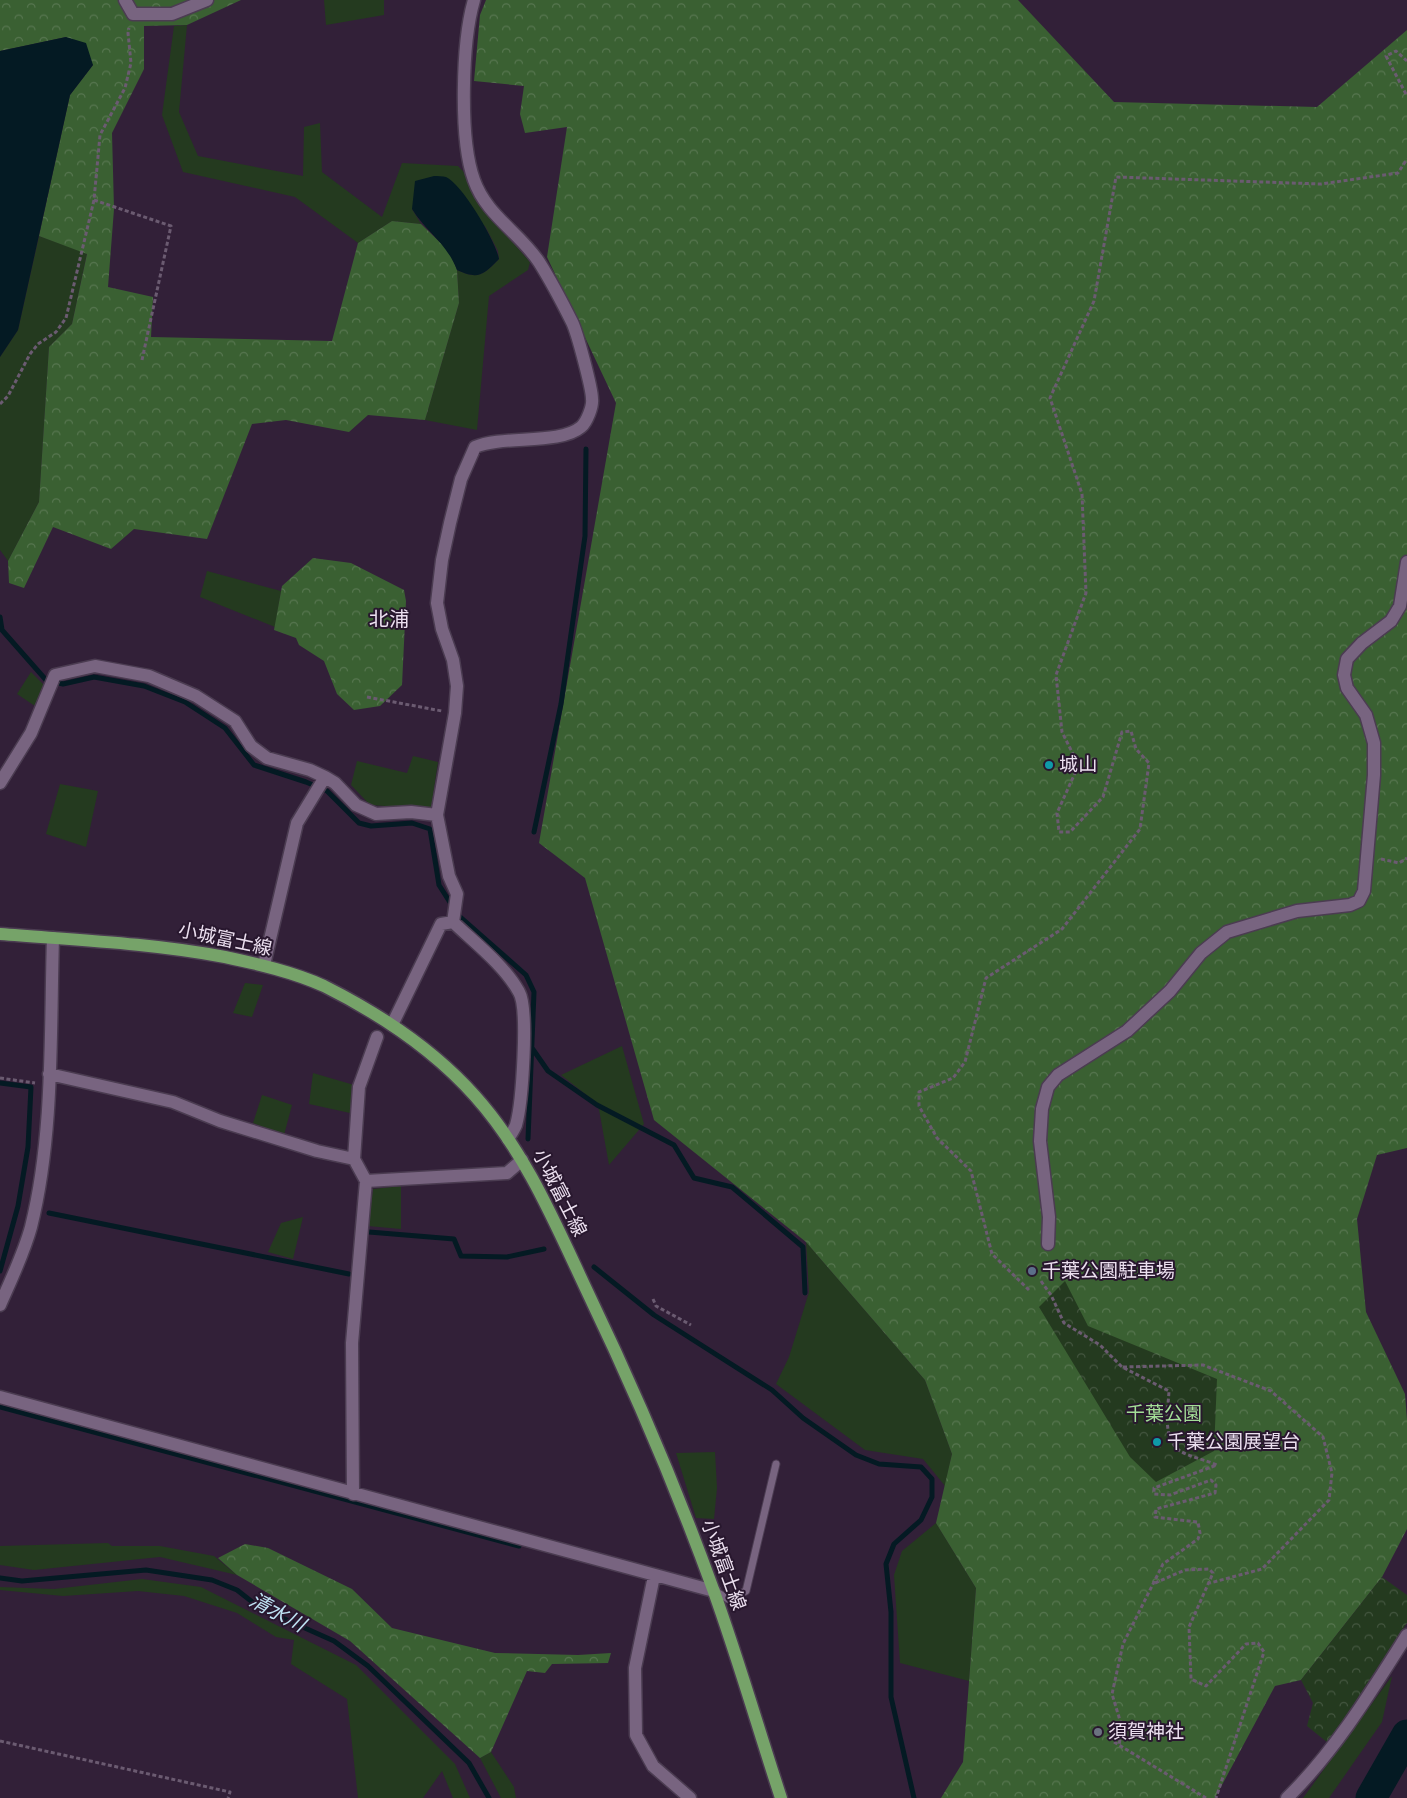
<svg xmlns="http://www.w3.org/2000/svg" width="1407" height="1798" font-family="'Alegreya Sans','Noto Sans JP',sans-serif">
  <defs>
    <pattern id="forest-crowns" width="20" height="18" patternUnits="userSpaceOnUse" patternTransform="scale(1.25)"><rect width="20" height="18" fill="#3a6032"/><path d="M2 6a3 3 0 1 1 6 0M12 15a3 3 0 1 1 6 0" fill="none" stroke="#577650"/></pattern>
    <pattern id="park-crowns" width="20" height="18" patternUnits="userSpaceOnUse" patternTransform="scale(1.25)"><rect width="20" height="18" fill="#243a1f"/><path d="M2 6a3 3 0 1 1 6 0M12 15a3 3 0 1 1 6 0" fill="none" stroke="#445640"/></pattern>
  </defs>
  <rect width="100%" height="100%" fill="#322038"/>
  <!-- green -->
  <path fill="#243a1f" d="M324,0H384V15L326,25Z
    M187,25L179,112L198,156L303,176L304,127L320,123L322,172L382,217L402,163L458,166L463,171L480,205L530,262L528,270L489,296L477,430L425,420L459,303L457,270C479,280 483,275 499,259L498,251L485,226L412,209L421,224L392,221L358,243L295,197L183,172L162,115L174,26Z
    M39,236L87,253L72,324L49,347L39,502L8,561L0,550V357L18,330Z
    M207,571L281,591L275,627L200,597Z
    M31,672L45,686L35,706L17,694Z
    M413,756L438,762L431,809L370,805L351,785L357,761L407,773Z
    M60,784L98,791L86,847L46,834Z
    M245,983L263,985L252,1017L233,1013Z
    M622,1046L644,1124L609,1165L598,1104L561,1075Z
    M313,1073L354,1085L350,1113L309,1104Z
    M262,1095L292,1105L284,1135L253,1123Z
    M401,1186V1229L368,1226L373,1189Z
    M303,1217L293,1259L268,1252L281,1223Z
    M806,1242L925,1380L952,1454L945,1486L923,1459L865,1450L776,1384L789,1357L809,1292Z
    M715,1452L717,1488L714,1519L696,1518L676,1453Z
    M936,1523L976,1588L969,1681L900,1663L894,1575L902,1551Z
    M108,1543L112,1546H160L214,1556L237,1575L160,1557L34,1570L0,1565V1546Z
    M142,1579L201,1587L356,1665L455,1764L470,1798H453L442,1771L423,1798H358L347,1699L291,1664L294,1640L276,1637L237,1613L184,1596L138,1591L63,1596L0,1590V1587L54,1589Z
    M1392,1676L1382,1722L1329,1798H1303Z
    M491,1752L514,1787L516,1798H501L480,1758Z"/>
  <!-- forest -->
  <path fill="url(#forest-crowns)" d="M0,0H241L187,25L144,26V69L112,133L114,209L108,287L153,297L151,337L332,341L358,243L392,221L421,224L450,252L457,270L459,303L425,420L368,415L349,432L286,420L252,424L207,539L134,529L111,549L53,527L24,588L9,583L8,561L39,502L49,347L72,324L87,254L39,236L70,95L93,65L66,37L0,51Z
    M486,0H1018L1114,102L1317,107L1407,30V1148L1377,1155L1357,1219L1366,1312L1405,1394L1407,1420V1529L1382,1577L1301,1680L1275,1686L1215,1798H941L963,1762L976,1588L936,1523L952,1454L925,1380L806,1242L654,1120L585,878L539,843L616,403L547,257L567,127L525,133L520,114L524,86L474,81L480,15Z
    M313,558L351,563L404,590L406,601L402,685L380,706L354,710L337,694L324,661L299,645L296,638L274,630L282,586Z
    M245,1544L268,1548L352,1589L392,1628L495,1653L578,1655L611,1653L608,1663L552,1664L545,1673L527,1671L491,1752L480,1758L350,1641L237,1575L218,1558Z"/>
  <!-- park -->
  <path fill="url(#park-crowns)" d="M1065,1281L1088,1326L1217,1379L1214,1451L1156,1482L1130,1457L1039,1307Z
    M1382,1577L1407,1595V1623L1328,1743L1307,1726L1313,1703L1301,1680Z"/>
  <!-- water -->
  <path fill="#041a23" d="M66,37L86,43L93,65L70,95L18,330L0,357V51Z
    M434,176C437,176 443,176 446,177C462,184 496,241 499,259C483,275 479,280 457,270C446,242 427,233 412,209L415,181Z"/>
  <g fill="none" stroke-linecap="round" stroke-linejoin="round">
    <!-- stream -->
    <path stroke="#041a23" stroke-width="5" d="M0,617L2,630L46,680L63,684L94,677L144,686L185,702L225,728L254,765L306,782L327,791L359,823L371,826L412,823L430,829L439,885L458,915L526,975L534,992L528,1139
      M534,832L561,704L585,536L586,449
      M532,1048L548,1071L597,1105L674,1145L694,1178L732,1187L803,1247L805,1293
      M0,1083L31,1087L28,1147L18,1206L0,1271
      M49,1213L349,1274
      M369,1232L454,1239L461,1256L507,1257L544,1249
      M594,1267L654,1315L772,1390L803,1418L856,1455L879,1464L921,1467L932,1479V1497L921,1520L894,1544L886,1564L891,1612V1697L914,1798
      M0,1407L519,1546
      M0,1578L22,1581L146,1570L212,1580L237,1590L260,1608L334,1641L368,1666L469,1763L489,1798"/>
    <!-- river -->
    <path stroke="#041a23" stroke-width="31" d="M1371,1798L1407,1735"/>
    <!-- service casing -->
    <g stroke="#4b3c51" stroke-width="9">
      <path id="service" d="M715,1591L728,1599L746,1591L776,1464"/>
    </g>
    <!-- minor casing -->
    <g stroke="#4b3c51" stroke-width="15">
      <path id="minor" d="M125,0L133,14H172L207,0
        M0,783L31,733L55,675L95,666L149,676L196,696L235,721L251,746L267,758L310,770L325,777L335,783L356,805L376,814L411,812L437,815
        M453,922L457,894L449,876L437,815L455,713L457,686L453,660L442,629L437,603L442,560L450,523L461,479L475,447C503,435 560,445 581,427C587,422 593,406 592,399C592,388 577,332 572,322C562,302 551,281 539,262C520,233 486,215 474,180C459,139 462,41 474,0
        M453,922C475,943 504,965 519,992C529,1009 522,1104 516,1125C514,1130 511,1134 508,1139
        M264,965L297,823L325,777
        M392,1025L441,924L453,922
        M49,1074L173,1102L220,1121L317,1151L354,1159L366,1181L352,1343L353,1494
        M354,1159L359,1087L377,1037
        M366,1181L507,1173L522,1160
        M1048,1244L1049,1217L1040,1141L1042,1109L1048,1087L1058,1075L1127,1031L1170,991L1201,953L1227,932L1297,911L1350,905L1359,901L1364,891L1374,775V743L1366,715L1347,688L1344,675L1347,659L1362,643L1391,621L1400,606L1407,562
        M0,1305C11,1280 24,1253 31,1227C54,1135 50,1032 53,938
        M0,1397L714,1591
        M654,1576L635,1668L636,1735L653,1766L690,1798
        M1287,1798C1335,1751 1371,1692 1407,1635"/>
    </g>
    <!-- primary casing -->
    <g stroke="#4b3c51" stroke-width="15">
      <path id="primary" d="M0,934C75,940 151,943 225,957C258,964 293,972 324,986C378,1013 434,1050 475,1096C526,1153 555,1223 587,1291C634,1389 676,1487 713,1589C738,1658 758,1728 781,1798"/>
    </g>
    <!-- path -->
    <path stroke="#6b5b71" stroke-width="3" stroke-dasharray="4 2.5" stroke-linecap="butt" d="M1407,61L1396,51L1386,56L1407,96
      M94,200L171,226L142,360
      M0,404L8,396L30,354L38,344L56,332L66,318L94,200L100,135L125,88L131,63L128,33L129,28
      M367,697L442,711
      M1381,859L1399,863L1407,858
      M0,1078L35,1083
      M1041,1281L1051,1295L1064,1323L1100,1345L1122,1367L1169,1391C1168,1410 1162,1438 1180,1451C1190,1457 1206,1460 1217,1465L1154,1488V1494L1170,1495L1211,1480L1216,1485L1215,1493L1156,1509L1155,1517L1198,1522L1200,1533L1198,1539L1163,1564L1123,1644L1112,1694L1122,1727L1119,1745
      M1029,1290L992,1254L971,1171L937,1138L919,1106V1092L953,1078L965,1062L986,978L1062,929L1140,829L1149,763L1136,749L1131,731L1122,732L1103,797L1070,832H1059L1057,813L1075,773V758L1062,732L1056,675L1086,593L1082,494L1050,398L1094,301L1116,177L1321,184L1398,173L1407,159
      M653,1299L656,1306L691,1325
      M1123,1367L1203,1365L1271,1391L1323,1437L1332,1473L1329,1500L1262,1569L1210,1583
      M1155,1583L1185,1570L1209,1569L1213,1573L1189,1627L1191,1679L1206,1686L1246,1644L1258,1643L1264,1652L1216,1798
      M0,1741L230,1792L228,1798
      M1114,1742L1206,1798"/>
    <!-- service -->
    <use href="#service" stroke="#786480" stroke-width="7"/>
    <!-- minor -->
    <use href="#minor" stroke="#786480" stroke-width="12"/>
    <!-- primary -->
    <use href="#primary" stroke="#76a369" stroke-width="12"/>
  </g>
  <!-- markers -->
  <g fill="#0f9aa8" stroke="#28172e" stroke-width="2">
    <circle cx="1049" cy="765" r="5"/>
    <circle cx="1157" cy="1442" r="5"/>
  </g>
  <circle fill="#5c6f8a" stroke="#28172e" stroke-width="2" cx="1032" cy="1271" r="5"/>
  <circle fill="#6b7280" stroke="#28172e" stroke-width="2" cx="1098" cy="1732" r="5"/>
  <g text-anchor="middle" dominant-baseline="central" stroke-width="4" stroke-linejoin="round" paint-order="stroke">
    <!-- poi labels -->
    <g font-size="19" fill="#ebdfef" stroke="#28172e" text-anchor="start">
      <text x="1059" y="765">城山</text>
      <text x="1042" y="1271">千葉公園駐車場</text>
      <text x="1167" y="1442">千葉公園展望台</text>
      <text x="1108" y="1732">須賀神社</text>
    </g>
    <!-- street labels -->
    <g font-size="19" fill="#ebdfef" stroke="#28172e">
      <text transform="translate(225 940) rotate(12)">小城富士線</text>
      <text transform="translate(559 1193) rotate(63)">小城富士線</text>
      <text transform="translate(723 1565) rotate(70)">小城富士線</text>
    </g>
    <!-- park labels -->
    <g font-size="19" fill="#a3de97" stroke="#28172e">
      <text x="1164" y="1414">千葉公園</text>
    </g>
    <!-- neighbourhood labels -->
    <g font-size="20" fill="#ebdfef" stroke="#28172e">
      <text x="389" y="620">北浦</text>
    </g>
    <!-- water labels -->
    <g font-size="20" font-style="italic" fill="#bee3f4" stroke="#28172e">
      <text transform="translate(277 1613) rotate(28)">清水川</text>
    </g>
  </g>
</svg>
